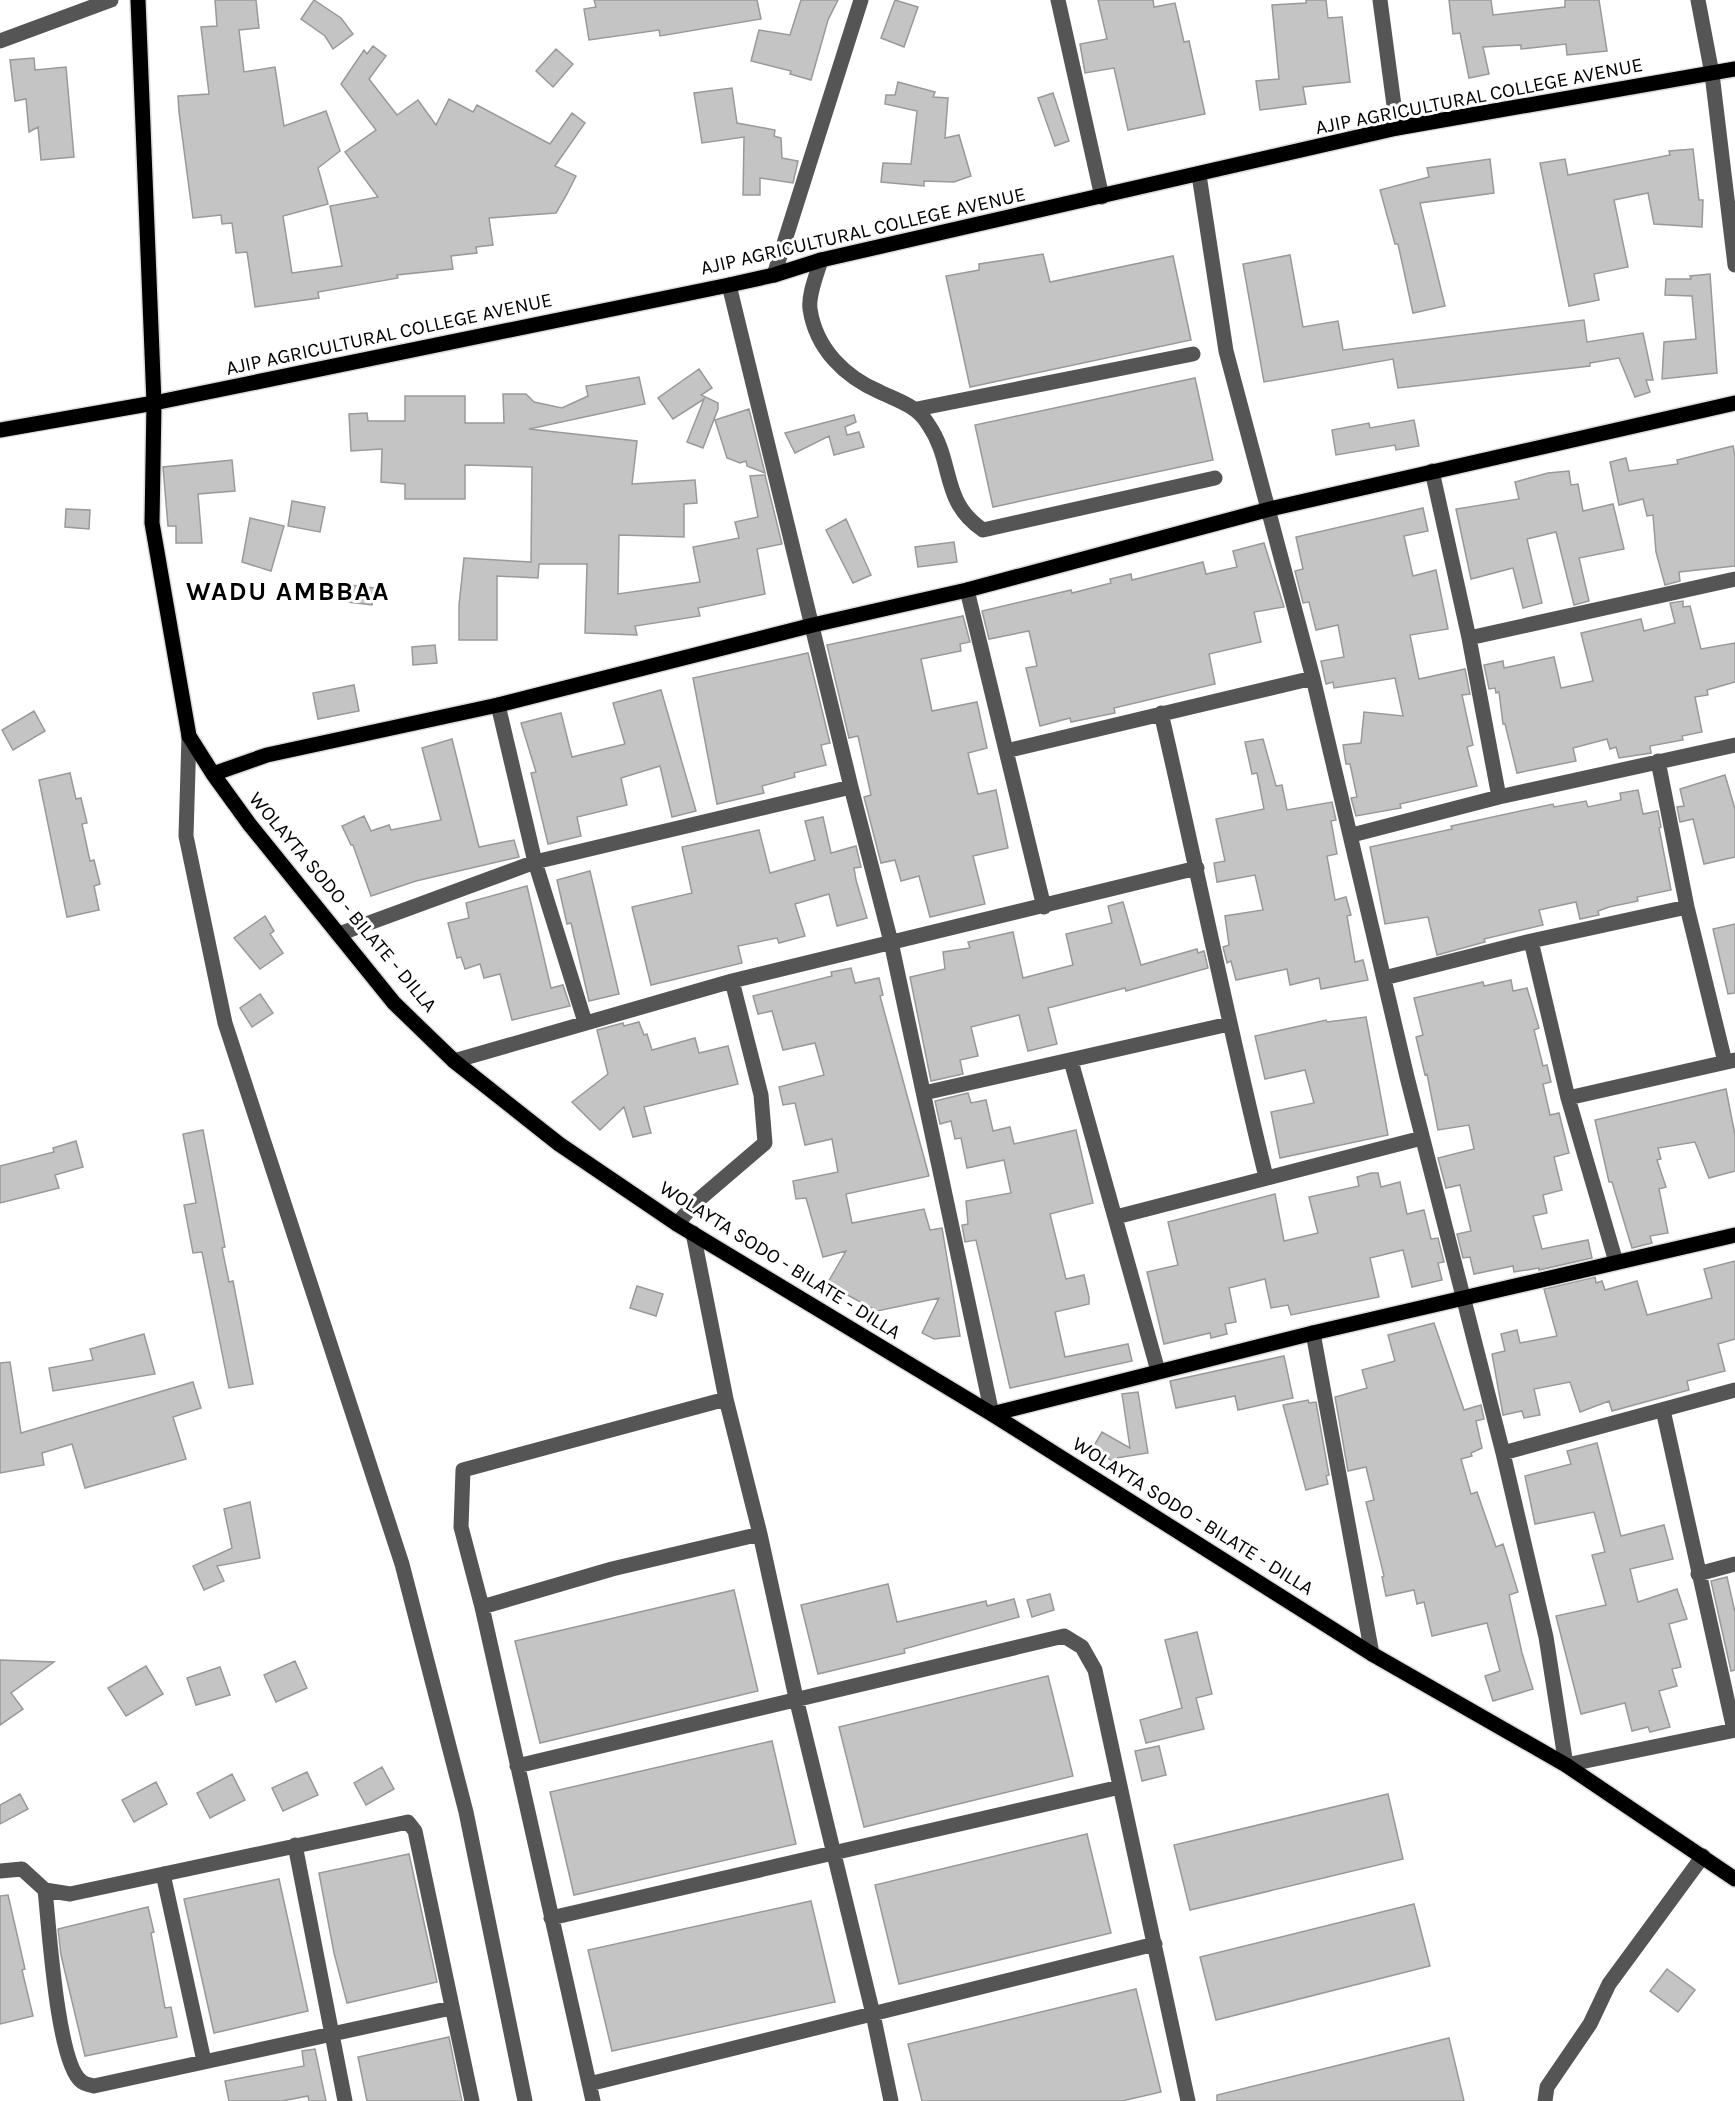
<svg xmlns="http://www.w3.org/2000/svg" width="1735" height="2101" font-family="Karla,sans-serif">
  <rect width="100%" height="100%" fill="#fff"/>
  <!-- building -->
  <path fill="#c4c4c4" stroke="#999" stroke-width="1.5" d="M215,0H256L259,28L239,30L244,72L275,67L284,126L326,111L340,151L318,168L328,204L283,216L292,273L342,266L330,206L378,197L345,152L376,130L341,84L364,50L367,54L373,46L386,56L369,79L397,115L418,100L436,125L449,99L473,112L477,105L550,144L572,113L585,123L555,166L576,176L567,194L556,213L489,218L493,245L476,247L477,253L451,256L453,269L397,275L398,278L318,292L319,298L255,307L247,252L236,253L232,223L222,224L221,215L193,218L179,112L178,96L209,94L201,27L217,26Z
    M314,0L341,18L353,34L333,49L325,36L301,19Z
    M594,0H757L761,19L660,36L659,30L589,40L584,9L596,7Z
    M801,0H838L828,20L811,80L790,74L791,71L751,61L759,30L790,35Z
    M895,0L918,7L904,47L881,38Z
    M1098,0H1153L1154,7L1175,3L1184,42L1189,41L1205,114L1128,130L1114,68L1085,73L1080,44L1107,39Z
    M1306,0H1326L1328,18L1342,17L1350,82L1303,87L1306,104L1260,110L1256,81L1279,79L1272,5L1306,3Z
    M1449,0H1491L1493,15L1565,7V0H1599L1607,51L1567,55L1566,44L1521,49V45L1483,47L1489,74L1469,78L1460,33L1453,34Z
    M556,49L573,64L553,87L536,71Z
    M34,58L35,70L66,67L74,157L41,160L38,127L29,132L26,99L15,101L10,60Z
    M898,82L935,92L933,97L948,98L945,138L959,135L971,176L954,182L924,181V186L881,182L883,163L911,164L917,111L885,104L886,95H895Z
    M732,88L737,123L775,130L774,136L781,138L782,158L798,161L793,183L760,178V195H743L744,137L702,143L694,93Z
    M1053,93L1069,141L1055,146L1038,98Z
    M1693,149L1699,200H1703L1702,227L1654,224L1648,193L1614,200L1628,267L1594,274L1599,300L1569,306L1540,163L1565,159L1568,175L1670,155L1669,151Z
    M1490,159L1494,193L1420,203L1445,306L1413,313L1398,244H1395L1380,190L1429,177L1427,168Z
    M1043,254L1050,282L1173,256L1191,340L970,387L946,276L979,270V264Z
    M1290,255L1303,327L1338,321L1343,350L1584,320L1587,342L1643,333L1653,380H1646L1650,392L1635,397L1619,358L1590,363V366L1398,388L1393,359L1264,382L1243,264Z
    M1710,274L1717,373L1662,379L1664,342L1696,339L1692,296L1665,295L1666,279H1691L1690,276Z
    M699,369L712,388L701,395L718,403V409L703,448L687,442L704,399L673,419L658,398Z
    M639,377L645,404L529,429L637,441L632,484L695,480L697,503L684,504V537L619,535L618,594L700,582L693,547L739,538L735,522L758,517L750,476L765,475L782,544L757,549L765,594L698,608L700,616L635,626L637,635L585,633L587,564H539L538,578L497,576V640H459V605L464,558L531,562L532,467L465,465V499H405V484L381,482L382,449L351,451L349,414L367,413L368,421H405V396H465V423H504L503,394H526L534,402L562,408L588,396L586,386Z
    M1195,378L1213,460L993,507L975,425Z
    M749,409L765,473L747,466L746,461L740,463L727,458L715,420Z
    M854,415L856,422L845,427L847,435L859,432L864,447L834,455L829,436L795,453L785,433Z
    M1414,420L1419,446L1396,450L1395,445L1336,455L1332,430L1369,423L1370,428Z
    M1733,446L1735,456V566L1679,572L1680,581L1665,585L1656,552L1653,515L1647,516L1643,499L1619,505L1610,462L1626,458L1629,471L1678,464L1677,460Z
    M232,460L235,491L198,494L202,543H176V526H168L163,467Z
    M1569,471L1571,485L1578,484L1583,511L1613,504L1624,549L1579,558L1589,601L1574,605L1556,532L1527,539L1542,603L1523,608L1513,568L1471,579L1456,509L1519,499L1515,482L1548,473Z
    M292,501L325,507L320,532L288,526Z
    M1423,508L1428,531L1404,536L1413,576L1436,570L1448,629L1410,635L1419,679L1465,669L1470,694L1462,695L1473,745L1467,747L1477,786L1400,804L1401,808L1356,816L1351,798L1357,797L1350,764H1346L1343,745L1361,743L1364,712L1403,716L1395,678L1334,688L1333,682L1326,684L1321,661L1344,657L1338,625L1316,630L1309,602L1303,603L1295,571L1303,569L1296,537Z
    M66,509L90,510L89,529L65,527Z
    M250,518L284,526L271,571L242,562Z
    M846,519L871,575L853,583L826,530Z
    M954,542L957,562L918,567L915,547Z
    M1264,543L1284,607L1254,612L1261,642L1209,654L1215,684L1114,708L1115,713L1071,722L1070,718L1040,726L1026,668L1037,666L1029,631L989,639L982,611L1071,590L1072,593L1111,583L1110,579L1131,574L1132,580L1203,562L1206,574L1237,567L1233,551Z
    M350,585L374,588L372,605L348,602Z
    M1683,601V607L1690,606L1701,649L1735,643V682L1707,690L1708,695L1695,697L1702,732L1682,736L1683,740L1650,746L1651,753L1619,758L1616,747L1610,749L1607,739L1573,748L1576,761L1517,773L1505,724H1503L1499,692L1496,693L1495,688L1489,689L1484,665L1503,661L1504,668L1554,657L1561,688L1593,681L1581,633L1641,619L1644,631L1675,623L1670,603Z
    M963,616L970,642L960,644L961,651L921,659L932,711L977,702L987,748L968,753L978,794L996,790L1008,848L973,856L985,904L930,917L919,876L901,881L895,860L881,863L864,797L871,795L858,736L849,738L827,645Z
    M435,645L437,663L413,665L412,647Z
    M808,653L830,743L821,745L826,765L794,773L795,777L762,786L764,793L717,804L693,678Z
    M354,685L359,711L318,719L313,693Z
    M661,690L696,811L672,817L660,766L621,778L627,805L577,817L581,836L548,844L531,773L536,772L521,723L561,713L572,757L625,744L613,703Z
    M34,711L45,731L13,750L2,730Z
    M452,739L479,847L514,840L519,857L416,881L371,896L353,845H351L342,826L364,816L371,831L389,825L391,830L441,820L422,748Z
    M1263,739L1276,786L1282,785L1287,810L1332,802L1336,820L1331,821L1337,854L1327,856L1335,900L1346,897L1351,915L1347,916L1355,962L1363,960L1368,980L1321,989L1319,978L1290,985L1287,969L1236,980L1231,961L1227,963L1223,947L1229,945L1225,916L1263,910L1255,875L1217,882L1214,863L1225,861L1216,819L1264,809L1257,773L1252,774L1245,742Z
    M70,773L76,799L81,798L87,823L82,824L90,861L94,860L100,884L94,886L99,910L67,917L39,780Z
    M1725,775L1735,809V857L1704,864L1693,819L1680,822L1677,807L1684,806L1680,789Z
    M1638,790L1643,814L1658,811L1661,827L1659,828L1671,890L1637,897L1638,901L1609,907L1598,911L1599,915L1580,919L1576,902L1539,910L1543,925L1484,939L1485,942L1437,955L1428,917L1385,924L1370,847L1452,829L1451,826L1553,804L1554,807L1586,801L1588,807L1621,800L1620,793Z
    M823,817L831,853L856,846L861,867L854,868L856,880L867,918L837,926L829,894L795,904L805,936L779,943L777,938L738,946L742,963L651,985L632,907L692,893L682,847L759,830L770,873L815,860L805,821Z
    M590,871L619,994L589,1001L571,923L567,924L557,880Z
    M527,886L551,988L563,985L570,1006L512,1020L500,974L484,978L480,964L465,969L461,957L457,958L448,923L469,918L466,903Z
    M1123,902L1141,965L1197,949L1198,953L1204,951L1208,968L1126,991L1125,988L1048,1008L1057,1044L1028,1051L1019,1015L971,1027L978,1056L960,1060L963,1074L931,1081L910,977L945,969L943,952L970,948L968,942L1013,932L1023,978L1073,965L1066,934L1112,923L1108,906Z
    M265,916L274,931L270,934L283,953L260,969L234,938Z
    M1735,924V993L1728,994L1713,929Z
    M851,968L855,983L879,978L883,995L880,996L929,1176L846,1194L852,1223L924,1209L930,1230L942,1228L960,1336L934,1339L922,1333L939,1298L877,1311L827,1284L846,1251L823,1257L806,1198L796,1199L793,1181L838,1172L832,1139L805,1145L795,1103L783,1105L779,1087L824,1075L815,1043L783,1050L772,1011L758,1014L753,996L832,976L831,972Z
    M1511,980L1513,991L1527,988L1539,1028L1534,1030L1543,1066L1547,1065L1551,1082L1543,1084L1550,1115L1559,1113L1569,1153L1554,1157L1562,1190L1543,1195L1547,1213L1533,1216L1542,1249L1588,1240L1592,1258L1539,1270V1268L1514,1272L1513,1266L1474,1274L1470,1257L1463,1258L1457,1234L1471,1231L1460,1185L1446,1188L1438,1158L1474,1149L1469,1125L1438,1130L1427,1074L1425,1075L1416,1037L1423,1035L1414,998L1483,982L1484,986Z
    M260,994L273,1013L252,1027L240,1008Z
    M1366,1017L1388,1135L1280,1158L1271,1112L1314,1103L1305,1070L1265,1079L1255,1036L1326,1020L1327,1022Z
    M639,1022L644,1035L647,1034L652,1050L695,1038L699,1053L728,1046L738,1084L644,1107L651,1133L633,1137L624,1107L600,1130L572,1102L608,1074L597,1030L623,1023L624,1026Z
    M1726,1089L1735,1135V1171L1709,1178L1695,1142L1658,1148L1661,1159L1657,1160L1666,1187L1659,1189L1668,1233L1650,1236L1652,1243L1632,1248L1612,1182H1609L1595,1120Z
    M968,1093L971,1103L986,1100L993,1131L1010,1127L1014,1144L1076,1130L1093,1203L1050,1214L1066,1279L1084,1275L1089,1297V1304L1055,1312L1065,1357L1128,1344L1132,1361L1010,1388L976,1240L965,1242L962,1225L968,1224L966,1201L1011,1193L1004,1160L967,1168L961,1138L955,1139L951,1121L940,1124L935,1101Z
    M203,1130L225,1247L222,1248L229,1282L233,1281L253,1384L229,1388L202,1252L193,1253L184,1205L196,1203L183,1134Z
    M76,1141L83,1167L55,1175L59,1188L0,1203V1166L54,1152L53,1148Z
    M1371,1173H1378L1381,1187L1400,1182L1407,1214L1424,1210L1431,1239L1438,1238L1444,1262L1438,1263L1442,1280L1412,1287L1403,1250L1370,1258L1379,1297L1291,1315L1288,1305L1271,1308L1265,1279L1229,1288L1236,1322L1225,1324L1227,1334L1211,1338L1210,1333L1164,1344L1147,1272L1178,1265L1168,1222L1275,1194L1284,1241L1318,1233L1309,1197L1359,1186L1357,1177Z
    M1735,1261V1339L1718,1344L1725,1371L1687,1381L1689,1390L1612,1411L1609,1401L1580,1412L1570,1382L1534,1389L1540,1415L1524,1418L1522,1411L1503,1415L1492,1354L1505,1351L1501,1334L1517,1330L1520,1343L1557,1336L1544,1289L1595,1277L1596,1283L1602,1281L1605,1290L1637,1281L1647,1315L1712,1298L1704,1269Z
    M637,1286L663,1294L656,1316L630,1308Z
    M1434,1323L1464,1410L1481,1405L1484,1419L1476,1421L1482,1448L1471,1453L1472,1456L1461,1459L1471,1494L1477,1492L1496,1547L1503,1544L1518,1592L1509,1595L1522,1653L1533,1689L1493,1701L1485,1676L1500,1671L1487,1623L1432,1636L1424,1602L1417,1604L1414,1590L1386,1596L1382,1577L1384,1576L1366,1502L1374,1500L1366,1467L1348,1471L1335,1397L1367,1388L1362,1370L1395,1361L1388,1335Z
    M144,1334L155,1374L53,1391L49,1368L93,1360L90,1349Z
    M1284,1356L1293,1398L1238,1410L1235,1396L1176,1408L1170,1381Z
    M10,1362L21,1433L193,1382L201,1408L173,1417L186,1459L85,1488L72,1444L42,1453L44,1465L0,1473V1363Z
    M1138,1392L1148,1453L1116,1458L1114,1462L1092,1449L1102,1432L1130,1448L1122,1394Z
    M1308,1400L1309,1403L1316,1402L1329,1475L1326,1476L1328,1484L1306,1490L1283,1405Z
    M1597,1443L1621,1536L1664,1525L1667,1536L1673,1559L1630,1569L1638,1602L1677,1589L1687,1619L1669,1624L1681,1667L1672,1669L1677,1686L1659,1691L1670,1727L1650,1732L1648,1727L1632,1731L1625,1703L1581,1714L1556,1616L1606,1605L1592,1555L1605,1552L1594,1512L1535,1524L1525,1476L1571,1464L1567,1451Z
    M250,1502L260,1558L217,1566L224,1581L204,1590L193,1566L232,1548L224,1509Z
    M1727,1577L1735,1612V1670L1731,1671L1711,1581Z
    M888,1584L897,1622L986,1601L987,1606L1014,1599L1019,1617L904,1649L905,1653L818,1674L801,1605Z
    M734,1590L758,1691L540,1743L515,1641Z
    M1050,1594L1054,1610L1032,1617L1027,1600Z
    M1197,1632L1212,1694L1196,1698L1204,1729L1146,1743L1140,1720L1182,1708L1165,1640Z
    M0,1660L54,1662L11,1693L23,1709L0,1725Z
    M295,1661L307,1688L276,1702L264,1675Z
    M146,1666L163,1694L126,1716L108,1688Z
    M220,1667L230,1695L196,1705L187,1678Z
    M1048,1676L1073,1776L864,1827L839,1727Z
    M772,1741L796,1844L574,1895L550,1792Z
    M1159,1746L1166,1775L1142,1781L1135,1751Z
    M382,1767L394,1789L366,1805L354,1783Z
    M307,1772L318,1795L283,1811L272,1788Z
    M232,1774L245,1800L210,1818L197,1793Z
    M156,1782L167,1804L134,1822L122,1800Z
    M20,1794L28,1809L0,1824V1805Z
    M1388,1794L1403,1859L1190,1910L1174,1845Z
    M1087,1834L1111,1933L899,1984L875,1885Z
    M409,1854L437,1982L347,2003L334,1953L319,1873Z
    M279,1879L308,2011L214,2033L184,1899Z
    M8,1895L25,1969L22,1970L33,2016L0,2024V1896Z
    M811,1901L835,2002L612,2051L588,1950Z
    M1414,1904L1430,1966L1216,2020L1200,1957Z
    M148,1907L154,1932L151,1933L165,2008L171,2007L177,2037L85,2056L61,1955L58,1929Z
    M1667,1969L1695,1990L1678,2012L1650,1991Z
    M1136,1989L1161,2092L1122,2101H922L908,2044Z
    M449,2037L462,2101H367L358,2057Z
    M1449,2038L1464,2101H1217V2095Z
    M315,2049L326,2101H309L308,2096L282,2101H229L225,2081L304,2066L302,2051Z"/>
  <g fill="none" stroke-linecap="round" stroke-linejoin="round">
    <!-- major casing -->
    <g stroke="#dbdbdb" stroke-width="18">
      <path id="major" d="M138,0L154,403L152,523L189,736L213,774L250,825L394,1003L454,1061L559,1144L677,1224L992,1414L1372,1654L1566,1765L1735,1879
        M0,430L154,403L729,285L774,275L821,260L1397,128L1735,69
        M213,774L267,755L498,705L813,625L967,590L1270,509L1735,403
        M992,1414L1313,1333L1735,1235"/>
    </g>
    <!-- minor -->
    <path stroke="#555" stroke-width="15" d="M1058,0L1102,197
      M1380,0L1397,128
      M1698,0L1712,74L1735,265
      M0,41L111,0
      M1199,175L1226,351L1313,678L1407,1077L1503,1453L1546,1637L1566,1765L1735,1730
      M821,260C817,274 808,295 810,309C816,349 845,377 880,392C899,401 917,406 928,424C955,463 940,501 983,530L1215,478
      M774,275L861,0
      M729,285L851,787L891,942L992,1414
      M917,409L1193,354
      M1432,471L1469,638L1499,797
      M967,590L1044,907
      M1469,638L1735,579
      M498,705L535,862L585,1022
      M1161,713C1197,868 1228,1023 1266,1177
      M189,736L186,836L225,1023L402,1564L466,1812L525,2101
      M1006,751L1313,678
      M1658,761L1687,907L1725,1062
      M1352,835L1499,797L1735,745
      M339,934L535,862L851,787
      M1531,941L1568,1098L1616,1262
      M1384,978L1531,941L1687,907
      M454,1061L732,981L1197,868
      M1071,1061L1158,1371
      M924,1093L1229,1024
      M1568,1098L1735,1060
      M1116,1217L1422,1138
      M677,1224L696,1202L765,1143L761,1095L732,981
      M693,1233L726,1399L760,1534L796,1698L873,2014L891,2101
      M1313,1333L1372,1654
      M1663,1410L1734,1730
      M1503,1453L1735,1390
      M1698,1574L1735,1564
      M482,1607L612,1569L760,1534
      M517,1766L1064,1636L1082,1647L1095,1670L1188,2101
      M295,1845L345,2101
      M0,1871L22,1869L45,1890L70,1894L408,1822L415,1831L472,2101
      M163,1874L204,2061
      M45,1890C49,1925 57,2062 81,2081C84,2084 90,2085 94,2086L451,2008
      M551,1918L1120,1787
      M589,2084L1155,1944
      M593,2101L482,1607L461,1527L463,1470L726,1399
      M1545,2101L1547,2087L1590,2024L1609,1984L1703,1856"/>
    <!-- major -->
    <use href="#major" stroke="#000" stroke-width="15"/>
  </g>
  <g text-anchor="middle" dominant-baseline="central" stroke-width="6" stroke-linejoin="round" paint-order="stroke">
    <!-- street labels -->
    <g font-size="20" fill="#000" stroke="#fff">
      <text transform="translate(1479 96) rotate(-11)">AJIP AGRICULTURAL COLLEGE AVENUE</text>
      <text transform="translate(863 231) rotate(-13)">AJIP AGRICULTURAL COLLEGE AVENUE</text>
      <text transform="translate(389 334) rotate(-12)">AJIP AGRICULTURAL COLLEGE AVENUE</text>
      <text transform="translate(343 902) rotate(50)">WOLAYTA SODO - BILATE - DILLA</text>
      <text transform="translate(780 1260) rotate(32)">WOLAYTA SODO - BILATE - DILLA</text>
      <text transform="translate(1193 1516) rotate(32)">WOLAYTA SODO - BILATE - DILLA</text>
    </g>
    <!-- district labels -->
    <g font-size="26" font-weight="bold" letter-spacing="1.5" fill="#000" stroke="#fff">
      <text x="288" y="591">WADU AMBBAA</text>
    </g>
  </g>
</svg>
